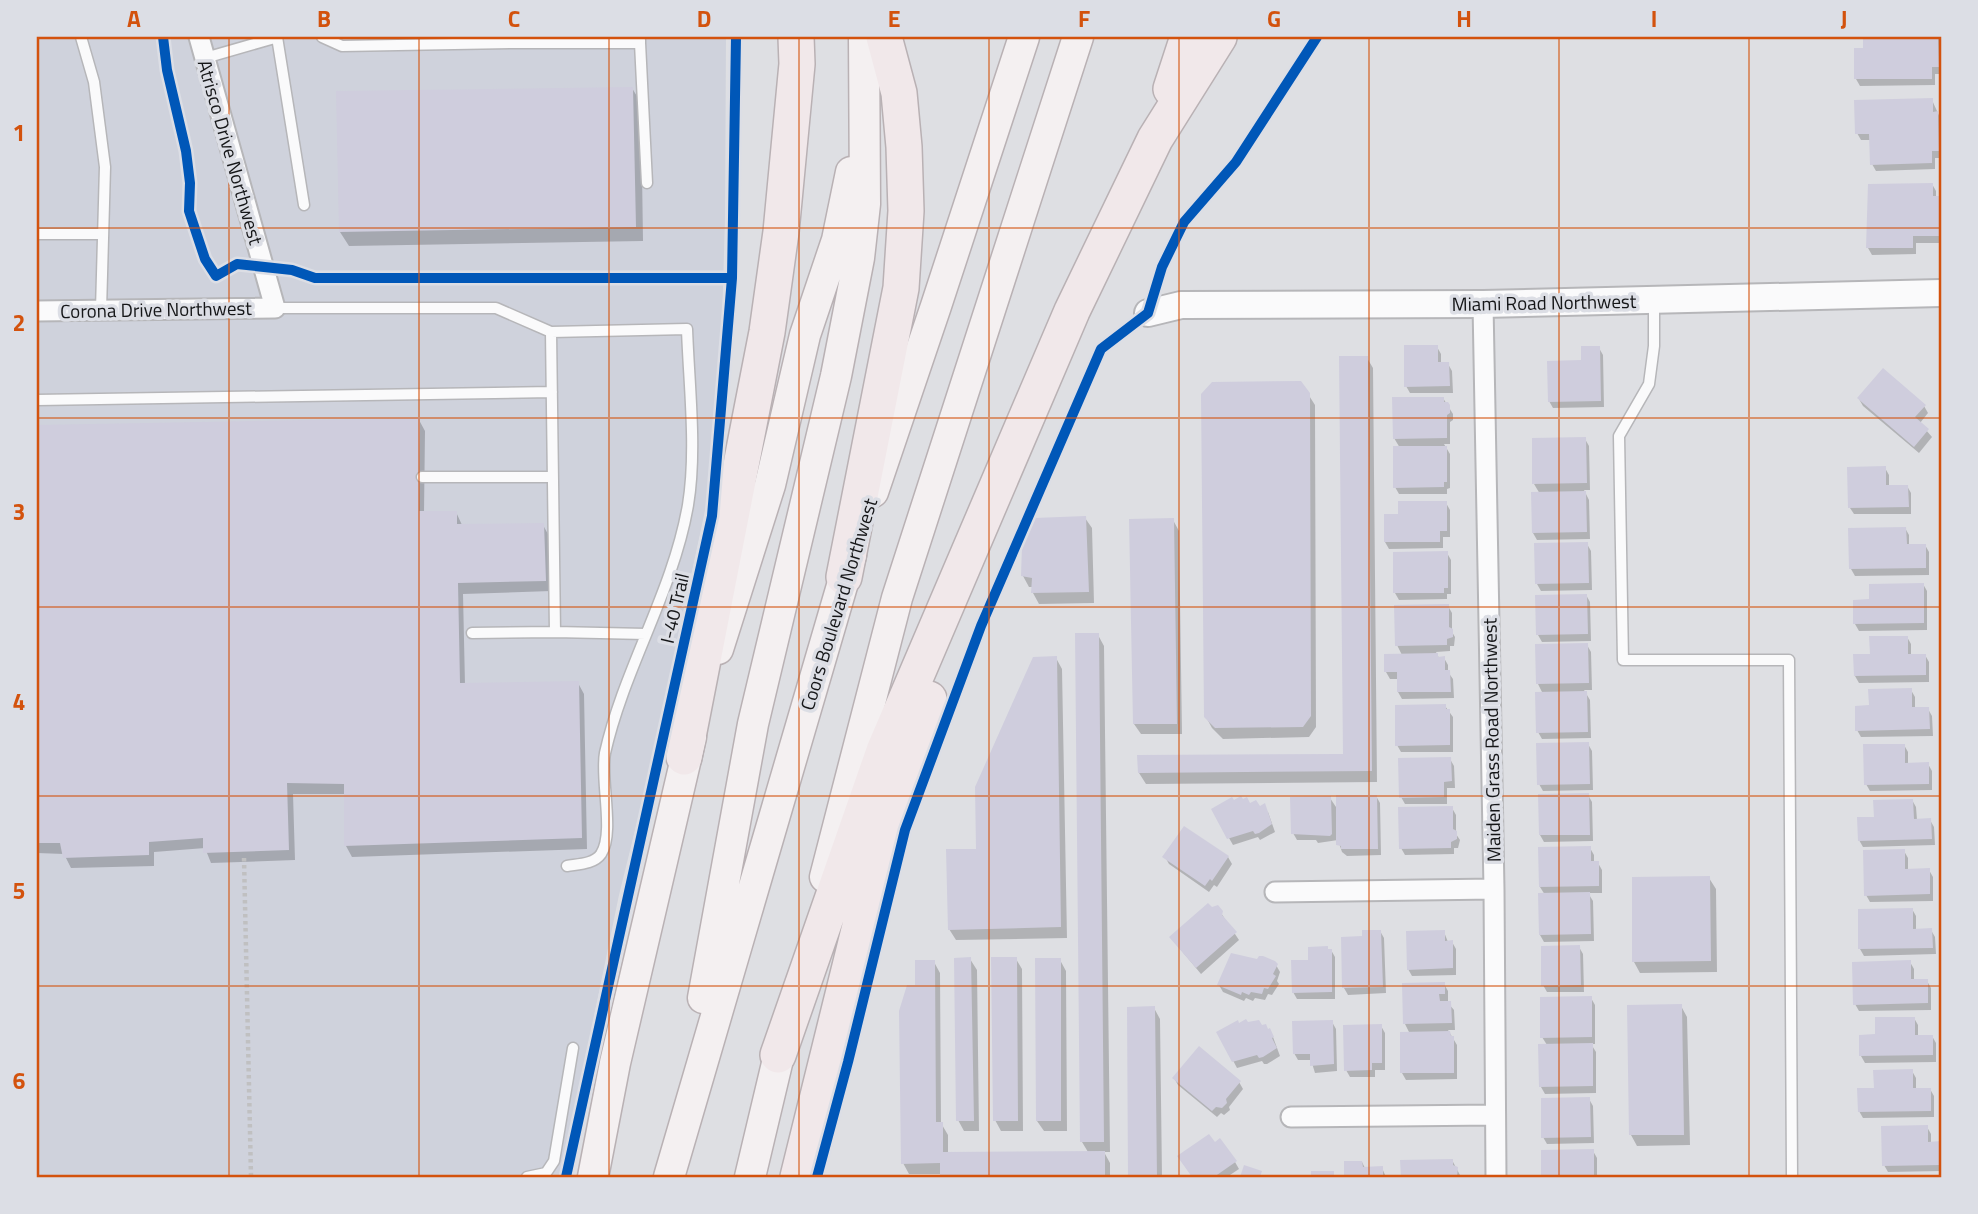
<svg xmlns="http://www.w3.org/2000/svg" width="1978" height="1214" font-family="'Titillium Web',sans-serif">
  <rect width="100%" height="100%" fill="#dedfe3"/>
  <!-- built -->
  <path fill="#cfd2dc" d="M37,37H726L725,219L722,323L706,506L646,786L619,895L561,1177H37Z"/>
  <!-- shadow -->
  <path fill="#0003" d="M1865,37H1941V74H1935V85L1860,86L1856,79L1865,50Z
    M632,88L641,103L643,241L349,246L340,232Z
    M1932,100L1941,120V158H1935V169L1876,171L1872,164L1871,140H1861L1857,133Z
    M1932,184L1936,191V198L1941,202V243H1916V254L1872,255L1868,248Z
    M1437,347L1441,354V364H1448L1452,371L1453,393H1410L1406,386Z
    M1599,348L1603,355L1604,407L1553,408L1549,401L1583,362Z
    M1367,358L1373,368L1377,782L1146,784L1139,773L1345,756Z
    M1308,394L1315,405L1316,727L1309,737L1223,739L1212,728L1206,717Z
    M1443,398L1453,414V420L1450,422V444H1444L1450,454V488L1447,489V494H1399L1395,487L1400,448L1394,438Z
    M1859,399L1924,406L1928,413L1920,423L1932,437L1919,453L1863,406Z
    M419,420L425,431L424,513L456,512L462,525H543L549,536L551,591L463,594L465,685L578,683L584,694L587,849L352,857L346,846L345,794H293L295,860L211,863L205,848L154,852V866L71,868L64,854L37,853V427Z
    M1585,439L1589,446L1590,490H1584L1589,500L1590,539L1537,540L1533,533L1540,494L1534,484Z
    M1885,468L1889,475V487L1907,486L1911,493V514H1854L1850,508Z
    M1446,503L1450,510V537H1443V548L1389,549L1385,542Z
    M1085,518L1092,528L1094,603L1039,604L1033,593V587H1029L1023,576Z
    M1173,520L1179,531L1182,734H1141L1134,724Z
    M1905,528L1909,535V546L1925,545L1929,552V575L1855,576L1851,569Z
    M1587,544L1591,551L1592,590L1541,591L1537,584Z
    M1447,553L1451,560V594H1447V599L1399,600L1395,593Z
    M1923,584L1927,591V630L1859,631L1855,624V601H1871Z
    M1586,595L1590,602L1591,641L1542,642L1538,635Z
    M1448,606L1452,613V632L1455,637L1454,646H1450V651L1436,652L1439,658H1444L1448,665V672L1453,679L1454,698L1402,699L1398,692V679H1390L1386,672L1402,655L1397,645Z
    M1098,635L1104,646L1110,1152H1104L1110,1163V1177H942V1174H909L903,1163L917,986L934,962L940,973L941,1123L948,1135V1154L1088,1152L1082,1142Z
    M1907,637L1911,644V656L1925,655L1929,662V682L1859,683L1855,676L1871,655Z
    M1587,645L1591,652L1592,690H1584L1590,700L1591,738L1542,739L1538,732L1543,694L1538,684Z
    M1056,658L1062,669L1067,938L956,940L949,929Z
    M1911,690L1915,697V709H1928L1932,716L1933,736L1861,737L1857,730L1870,707Z
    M1445,706L1453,717V752H1401L1397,745Z
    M1588,744L1592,751L1593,790L1543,791L1539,784Z
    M1904,745L1908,752V764H1928L1932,771V790L1870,791L1866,784Z
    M1450,759L1454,766L1455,788H1447V804H1405L1401,797Z
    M1588,795L1592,802L1593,841L1544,842L1540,835Z
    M1376,796L1380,803L1381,855L1347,856L1342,852L1338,840L1318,843L1316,840H1297L1293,833L1330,798L1338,810Z
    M1912,800L1916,807L1917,820H1930L1934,827L1935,845L1863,847L1859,840L1876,819Z
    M1250,805L1268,812L1275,832L1260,840L1258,837L1233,845L1213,810Z
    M1452,808L1456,815V834L1460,840L1458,848H1454V854L1405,855L1401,848Z
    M1185,828L1228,857L1232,864L1217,887L1214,885L1209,892L1169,864L1165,857Z
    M1590,848L1594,855V863H1598L1602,870V893H1588L1593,901L1594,941L1544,942L1540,935L1545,895L1540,887Z
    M1904,851L1908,858V871L1929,870L1933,877V901L1870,902L1866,895Z
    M1709,878L1716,889L1717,972L1640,973L1634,962Z
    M1217,907L1239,940L1201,974L1171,938Z
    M1912,909L1916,916V930H1931L1935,937L1936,954L1864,956L1860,949Z
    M1380,931L1384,938L1386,993L1348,995L1344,988L1364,938Z
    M1444,932L1448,942H1452L1456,949V975L1412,976L1408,969Z
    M1579,947L1583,954L1584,992H1547L1543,985Z
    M1328,950H1331L1335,957V999H1297L1293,992L1310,961Z
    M970,959L977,970L979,1131H964L958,1120Z
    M1016,959L1022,969L1023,1131H1001L995,1120Z
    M1060,960L1066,971L1067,1131H1044L1037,1121Z
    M1910,962L1914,969V981H1927L1931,988V1010L1859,1011L1855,1004Z
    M1276,965L1280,972L1277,981L1279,984L1272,995L1268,994L1265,1000L1255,998L1253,1001L1246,998L1244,1001L1223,992L1219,985Z
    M1444,984L1448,991V1003L1454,1010L1455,1030H1448L1457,1045V1079L1406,1080L1402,1073L1410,1034L1405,1024Z
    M1591,998L1595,1005V1044H1591L1596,1052V1093L1545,1094L1541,1087L1547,1045L1542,1037Z
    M1681,1006L1687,1017L1690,1145L1637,1146L1631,1135Z
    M1154,1008L1160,1019L1162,1177H1130L1129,1009Z
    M1914,1018L1918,1025V1037L1932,1036L1936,1043V1062L1865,1063L1861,1056L1877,1036Z
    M1332,1022L1336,1029L1337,1071L1315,1073L1311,1060H1298L1294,1053Z
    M1239,1025L1273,1037L1280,1056L1267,1064H1264L1262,1061L1237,1068L1218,1032Z
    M1381,1026L1385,1033V1070H1375V1077H1350L1346,1070Z
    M1912,1071L1916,1078V1090L1930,1089L1934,1096V1117L1863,1118L1859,1111L1875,1090Z
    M1174,1078L1239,1082L1243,1089L1229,1107L1230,1110L1224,1115L1221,1113L1217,1117L1178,1085Z
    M1589,1099L1593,1106L1594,1143L1547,1144L1543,1137Z
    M1927,1127L1931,1134V1143H1941V1171L1888,1172L1884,1165Z
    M1593,1151L1597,1158V1177H1543L1542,1152Z
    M1452,1160L1461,1177H1402V1161Z
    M1235,1162L1239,1169L1227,1177H1193L1183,1163Z
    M1362,1162L1365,1168H1382L1386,1177H1346V1163Z"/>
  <!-- building -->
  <path fill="#cfcddd" d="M1863,37H1938L1939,67H1932V79H1854V48H1863Z
    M633,87L636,227L339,232L336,91Z
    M1933,98V112L1938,111L1939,151H1932V163L1870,165L1869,134H1855L1854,100Z
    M1933,183V196H1940V236H1913V248H1866L1868,184Z
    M1404,345H1438V362H1449L1450,386L1404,387Z
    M1581,346H1600L1601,401L1548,402L1547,361L1581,360Z
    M1339,356H1368L1372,771L1138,773L1137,755L1343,754Z
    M1883,368L1926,405L1915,417L1929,429L1914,447L1857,398Z
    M1301,381L1310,393L1311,716L1303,727L1215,728L1204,717L1201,394L1212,382Z
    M1392,397H1444V402H1448L1450,405V413L1447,415V438L1393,439Z
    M420,418L419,511H457V524L544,523L546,581L458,583L460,683L579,681L582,838L344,846V784L287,783L289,850L203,853V838L149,842V855L63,858L60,843H37V425Z
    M1586,437L1587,483L1532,484V438Z
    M1393,446H1447V482H1444V487L1393,488Z
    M1886,466V485H1908L1909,507L1848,508L1847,467Z
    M1586,491L1587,532L1532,533L1531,492Z
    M1398,501H1447V531H1440V542H1384V514H1398Z
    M1086,516L1089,592L1031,593L1032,578L1021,576L1022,545L1035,518Z
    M1174,518L1177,724H1133L1129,519Z
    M1906,527L1907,544H1926V568L1849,569L1848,528Z
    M1588,542L1589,583L1535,584L1534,543Z
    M1448,551V588H1444V593H1393V552Z
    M1924,583V623L1853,624V600L1869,599V584Z
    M1587,594L1588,634L1536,635L1535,595Z
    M1449,604V627L1453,629V637L1447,639V645L1395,646L1394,605Z
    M1075,633H1099L1104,1142H1080Z
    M1869,636H1908V654H1926V675L1854,676L1853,654H1870Z
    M1588,643L1589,683L1536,684L1535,644Z
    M1438,653V657L1445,656V670H1450L1451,692H1397V672H1384V654Z
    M1057,656L1061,927L948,930L946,849H976L975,787L1033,657Z
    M1912,688V707H1929L1930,729L1855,731V706L1869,705L1868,689Z
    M1587,691L1588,732L1536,733L1535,692Z
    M1446,704V709H1450V745L1395,746V705Z
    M1589,742L1590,784L1537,785L1536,743Z
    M1863,744H1905V763L1929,762V784L1864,785Z
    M1451,757L1452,781L1444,782V797L1399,798L1398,758Z
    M1589,793L1590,835H1539L1538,794Z
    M1336,795H1377L1378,849H1341V846L1336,845Z
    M1241,796L1243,799L1247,797L1250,803L1256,800L1260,806L1265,803L1272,824L1259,833L1255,834L1253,831L1227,839L1211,809L1232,797L1234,800Z
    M1331,796L1332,834L1330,836L1291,834L1290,797Z
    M1913,799L1914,819L1931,818L1932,839L1858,841L1857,817H1874L1873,800Z
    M1453,806V829L1457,831V839L1451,842V848L1399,849L1398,807Z
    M1184,826L1229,856L1212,881L1210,879L1205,886L1162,857Z
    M1591,846V861H1599V886L1539,887L1538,847Z
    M1905,849V869L1930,868V894L1864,896L1863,850Z
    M1710,876L1711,961L1632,962V877Z
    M1590,892L1591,934L1539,935L1538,893Z
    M1208,903L1212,907L1218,905L1223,911L1222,915L1237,932L1196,968L1169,937Z
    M1913,908V929L1932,928L1933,948L1858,949V909Z
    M1362,930H1381L1383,987L1342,988L1341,937L1362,936Z
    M1445,930V941L1453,940V968L1407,970L1406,931Z
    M1580,945L1581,985L1541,986V946Z
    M1328,946V949H1332V992L1292,993L1291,960H1308V947Z
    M1231,953L1257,959L1259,956H1263L1275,961L1278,964L1273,974L1276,976L1268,989L1264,988L1262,994L1251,992L1249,995L1242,992L1241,995L1217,985Z
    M971,957L974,1121H956L954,958Z
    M991,957H1017L1018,1121H993Z
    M1035,958H1061V1121H1036Z
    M915,960H935L936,1122H943V1152L1105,1151V1177H940V1163L901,1164L899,1011L907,985H915Z
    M1911,960V979H1928V1003L1853,1005L1852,962Z
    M1445,982V994H1439L1440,1001H1451L1452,1023L1403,1024L1402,983Z
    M1592,996V1037L1540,1038V997Z
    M1682,1004L1684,1135H1629L1627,1005Z
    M1155,1006L1157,1177H1128L1127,1007Z
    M1875,1017H1915V1035H1933V1055L1859,1056V1035L1875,1034Z
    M1246,1019L1248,1022L1259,1020L1262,1025L1266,1024L1268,1029L1270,1028L1274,1037L1272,1038L1277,1048L1263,1057L1259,1058L1257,1055L1232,1062L1216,1032L1238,1020L1239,1023Z
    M1333,1020L1334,1064L1310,1066V1054H1293L1292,1021Z
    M1382,1024V1063H1372V1070L1344,1071L1343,1025Z
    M1450,1031L1451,1036H1454V1073H1400V1032Z
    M1593,1043V1086L1539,1087L1538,1044Z
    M1199,1046L1241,1081L1226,1099L1227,1103L1222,1108L1216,1107L1212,1111L1172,1078Z
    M1913,1069V1088H1931V1111L1858,1112L1857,1088H1874L1873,1070Z
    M1590,1097L1591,1137L1541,1138V1098Z
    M1928,1125V1142L1941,1141V1165L1882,1166L1881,1126Z
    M1209,1134L1215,1142L1220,1138L1237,1161L1214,1177H1192L1177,1156Z
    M1594,1149V1177H1541V1150Z
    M1453,1159V1165L1458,1167L1457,1177H1401L1400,1160Z
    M1344,1161H1362L1363,1167L1383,1166V1177H1344Z
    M1244,1165L1262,1171L1260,1177H1240Z
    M1311,1171H1334V1177H1311Z"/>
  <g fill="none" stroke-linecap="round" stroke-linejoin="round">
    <!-- lane casing -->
    <g stroke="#b6b6b9" stroke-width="13">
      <path id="lane" d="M81,37L94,82L105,167L101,310
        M277,37L304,205
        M322,37L342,46L511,43V37
        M511,43H640V40
        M640,43L647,183
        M205,58L278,37
        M37,234H103
        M1654,301V346L1649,384L1619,436L1623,660H1789L1792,1177
        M275,308H496L551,332
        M37,400L552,392
        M422,477H553
        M472,633L555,632
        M567,866C579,864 594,864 601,854C615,833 600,779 605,753C624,668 673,592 688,505C697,450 689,386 687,329L551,332L555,632L646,634
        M527,1177L546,1173L554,1161L573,1048"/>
    </g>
    <!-- street casing -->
    <g stroke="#b6b6b9" stroke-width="23">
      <path id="street" d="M1483,304L1494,889L1496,1177
        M37,311L275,308L199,37
        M1275,892L1494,889
        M1291,1117L1495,1115"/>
    </g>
    <!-- secondary casing -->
    <g stroke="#b6b6b9" stroke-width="30">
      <path id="secondary" d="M1148,313L1181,305L1483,304L1941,293"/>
    </g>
    <!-- primary casing -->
    <g stroke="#b9b1b4" stroke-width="33">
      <path id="primary" d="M873,492L936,306L1024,37
        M718,649L770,485L805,335L837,240L851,172
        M825,877L897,598L1078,37
        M703,998L753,724L836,376L859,258L865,204L864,37
        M593,1177L615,1063L691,737
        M669,1177L851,555
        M750,1177L784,1034"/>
    </g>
    <!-- highway casing -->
    <g stroke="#b9b1b4" stroke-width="38">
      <path id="highway" d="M1171,89L1188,37
        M844,577L901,288L906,211L904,147L899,93L884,37
        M684,757L767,332L781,232L797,64L796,37
        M778,1055L884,751L1072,311L1155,139L1219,37
        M798,1177L880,845L929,699"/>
    </g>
    <!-- path -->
    <path stroke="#c0c0c1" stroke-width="4.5" stroke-dasharray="3.5 3.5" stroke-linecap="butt" d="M244,858L251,1177"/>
    <!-- lane -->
    <use href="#lane" stroke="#fafafb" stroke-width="10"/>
    <!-- street -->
    <use href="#street" stroke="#fafafb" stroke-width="19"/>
    <!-- secondary -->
    <use href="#secondary" stroke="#fafafb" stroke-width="26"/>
    <!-- primary -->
    <use href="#primary" stroke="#f4f0f1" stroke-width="30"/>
    <!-- highway -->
    <use href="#highway" stroke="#f1e8ea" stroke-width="35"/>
    <!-- cycleway casing -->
    <g stroke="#dcdee5" stroke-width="15">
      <path id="cycleway" d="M163,37L167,70L186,151L190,183L189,211L205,259L216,276L237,264L292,270L315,278H732
        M566,1177L712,516L732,278L736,37
        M817,1177L848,1062L905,830L981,626L1101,349L1148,313L1162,267L1184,222L1236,162L1317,37"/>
    </g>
    <!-- cycleway -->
    <use href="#cycleway" stroke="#0057b8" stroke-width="10"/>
  </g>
  <!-- grid -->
  <path fill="none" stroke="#d3520d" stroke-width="2" stroke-opacity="0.55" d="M229,37V1177M419,37V1177M609,37V1177M799,37V1177M989,37V1177M1179,37V1177M1369,37V1177M1559,37V1177M1749,37V1177M37,228H1941M37,418H1941M37,607H1941M37,796H1941M37,986H1941"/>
  <g text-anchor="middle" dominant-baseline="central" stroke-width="7" stroke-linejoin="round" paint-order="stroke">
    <!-- street labels -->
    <g font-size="19" fill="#151618" stroke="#dcdee5">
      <text transform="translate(231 152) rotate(74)">Atrisco Drive Northwest</text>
      <text transform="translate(1544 302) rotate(-1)">Miami Road Northwest</text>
      <text transform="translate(156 309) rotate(-1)">Corona Drive Northwest</text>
      <text transform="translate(838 604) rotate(-73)">Coors Boulevard Northwest</text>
      <text transform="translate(674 608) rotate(-77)">I-40 Trail</text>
      <text transform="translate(1491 740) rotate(-91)">Maiden Grass Road Northwest</text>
    </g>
  </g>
  <!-- border -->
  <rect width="1978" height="1214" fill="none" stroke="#dcdee5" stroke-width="77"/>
  <rect x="38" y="38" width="1902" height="1138" fill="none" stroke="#d3520d" stroke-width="2.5"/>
  <g font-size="23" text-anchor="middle" font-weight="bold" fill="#d3520d">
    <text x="134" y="27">A</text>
    <text x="324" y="27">B</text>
    <text x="514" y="27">C</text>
    <text x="704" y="27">D</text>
    <text x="894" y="27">E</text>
    <text x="1084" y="27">F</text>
    <text x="1274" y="27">G</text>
    <text x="1464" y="27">H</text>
    <text x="1654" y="27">I</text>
    <text x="1844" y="27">J</text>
    <text x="19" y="141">1</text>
    <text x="19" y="331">2</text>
    <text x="19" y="520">3</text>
    <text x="19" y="710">4</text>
    <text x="19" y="899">5</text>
    <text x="19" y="1089">6</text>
  </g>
</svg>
